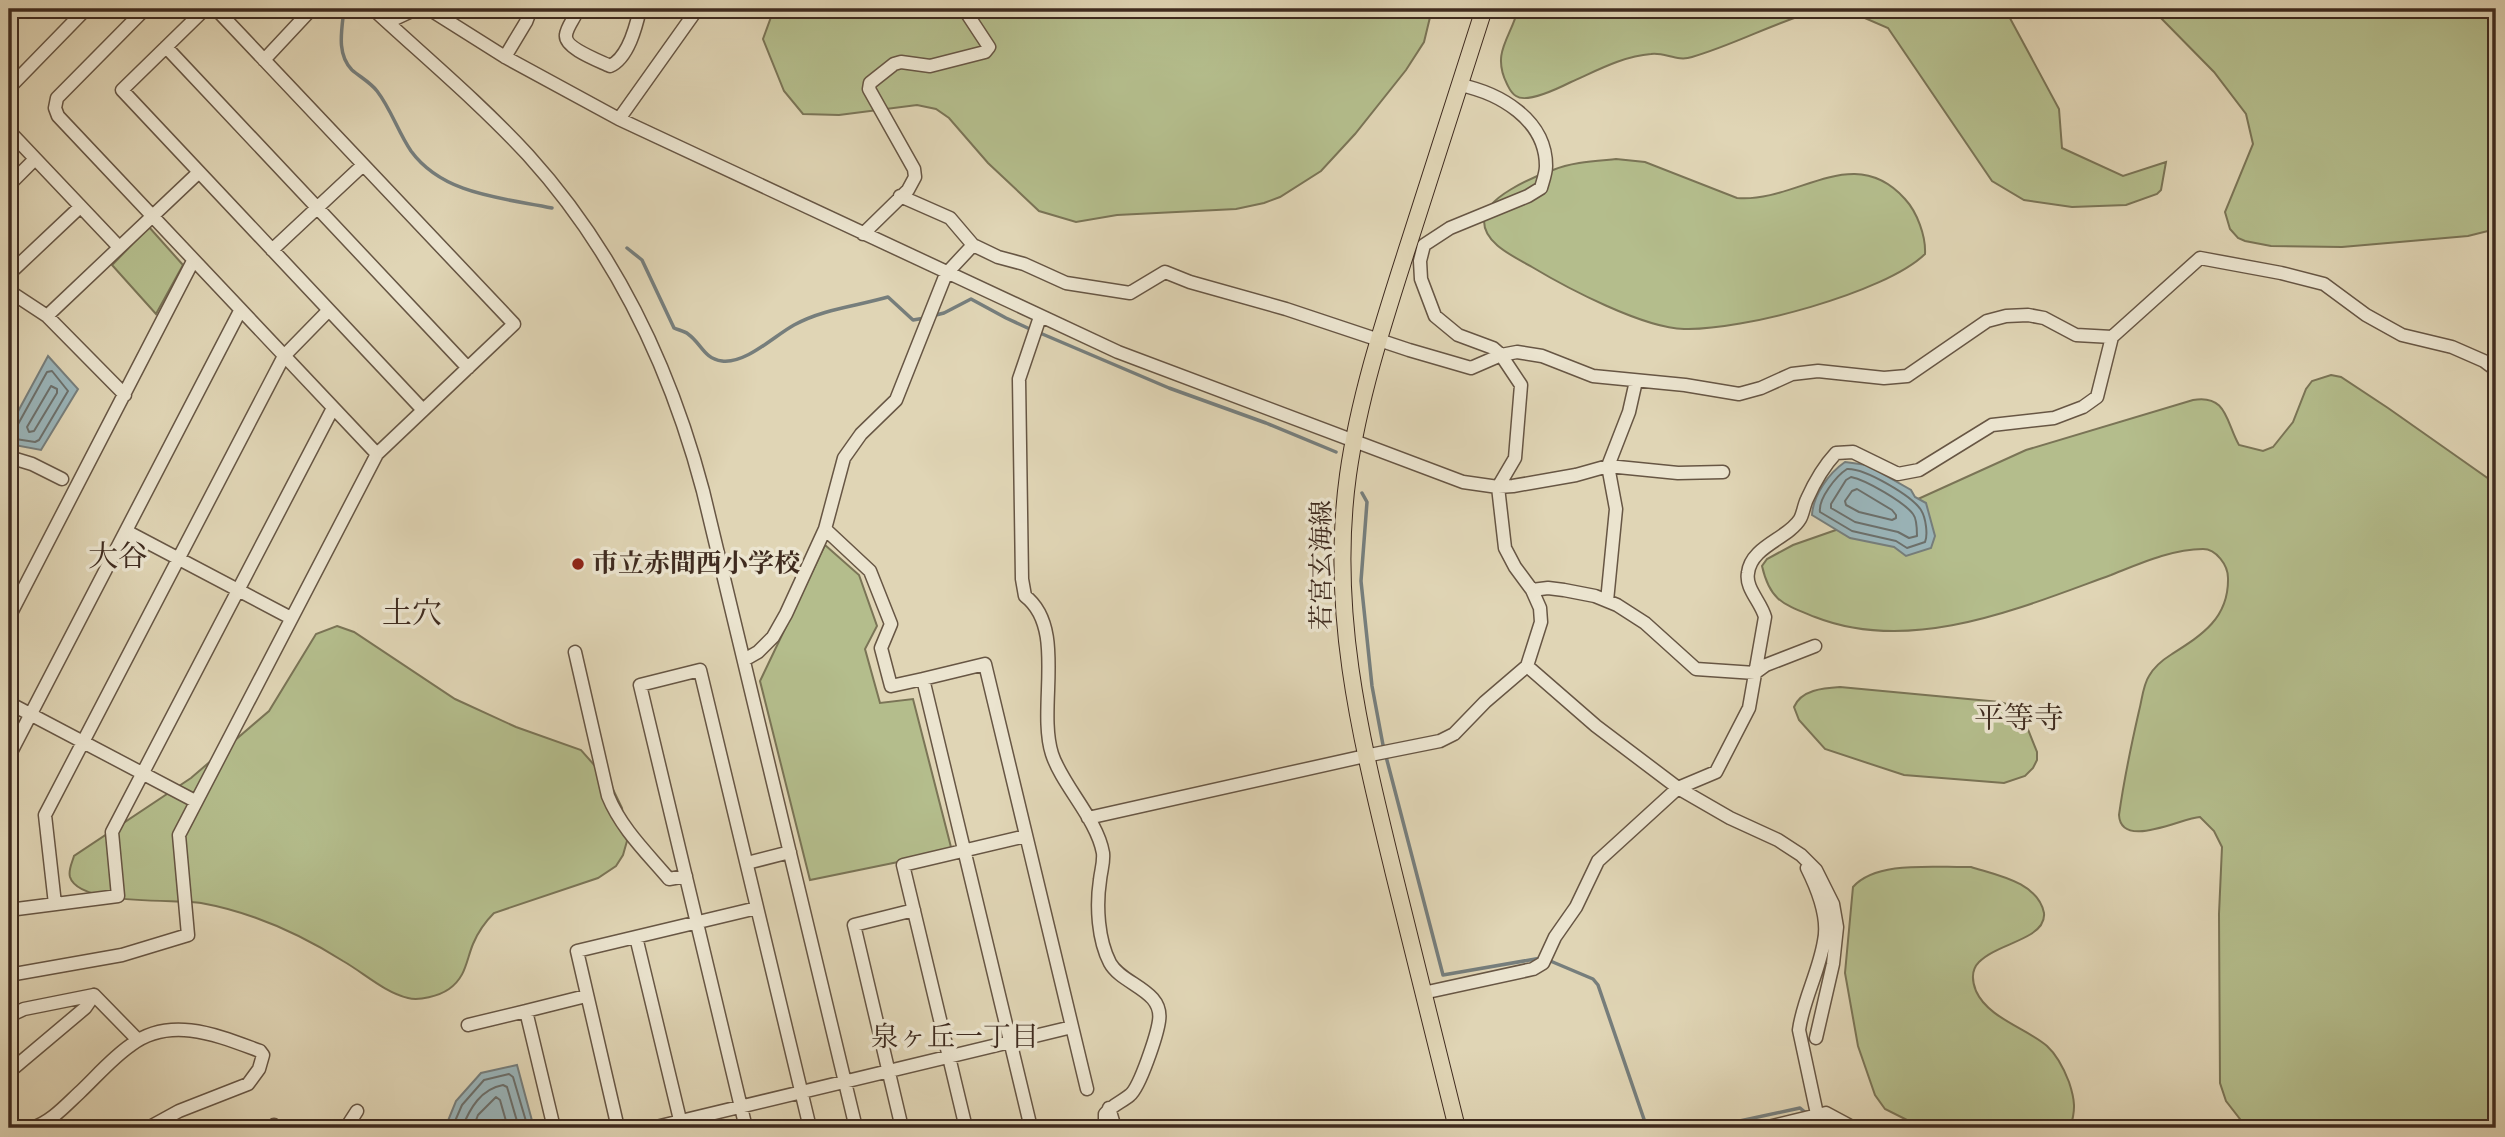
<svg xmlns="http://www.w3.org/2000/svg" width="2505" height="1137" font-family="'IM FELL DW Pica','Noto Serif JP',serif">
  <rect width="100%" height="100%" fill="#e0d5b5"/>
  <filter id="stains"><feTurbulence type="fractalNoise" baseFrequency=".00286" numOctaves="4"/><feColorMatrix values="0 0 0 0 .2 0 0 0 0 .09 0 0 0 0 .02 0 0 0 .5 -.17"/></filter>
  <radialGradient id="worn" r=".72"><stop offset=".6" stop-color="#630" stop-opacity="0"/><stop offset="1" stop-color="#630" stop-opacity=".3"/></radialGradient>
  <!-- green -->
  <path fill="#b4bd8c" stroke="#7a7456" stroke-width="2" d="M774,9H1432L1424,42L1406,70L1355,134L1321,171L1280,197L1264,203L1236,209L1117,215L1076,222L1039,211L988,163L949,118L936,109L917,105L839,115L803,114L784,91L763,39Z
    M1518,9H1822C1777,21 1737,44 1692,57C1677,62 1665,52 1651,54C1623,56 1596,71 1571,82C1559,88 1527,104 1516,96C1511,93 1509,88 1507,84C1491,52 1511,38 1518,9Z
    M1844,9H2005L2059,109L2062,148L2123,176L2166,162L2161,190L2157,194L2126,205L2072,207L2024,200L1992,181L1888,28Z
    M2152,9H2496V229L2468,236L2342,247L2271,246L2245,241L2238,238L2230,229L2225,212L2253,144L2246,114L2214,72Z
    M1616,159L1645,162L1737,198C1798,203 1853,141 1905,199C1917,212 1926,236 1925,254C1885,293 1741,331 1684,329C1643,328 1567,288 1532,267C1515,257 1484,244 1484,221C1483,198 1533,177 1553,170C1572,162 1596,161 1616,159Z
    M149,227L183,265L156,314L112,265Z
    M2331,375L2341,377L2388,408L2496,484V1128H2247L2226,1101L2220,1083L2219,914L2222,847L2214,831L2200,817C2181,818 2121,850 2119,815C2124,779 2131,746 2139,711C2142,700 2143,685 2149,676C2154,667 2164,659 2172,654C2202,635 2229,618 2228,578C2228,565 2216,549 2203,549C2172,549 2139,564 2111,575C2020,608 1912,655 1815,617C1783,604 1770,601 1762,566L1767,559L1793,545L1896,509L2026,450L2193,400C2227,394 2226,422 2239,445L2263,451L2273,447L2293,422L2306,389L2312,381Z
    M825,545L859,575L877,626L865,649L880,703L913,699L952,851L810,880L760,681Z
    M337,626L354,632L455,699L516,727L581,750L610,783L622,808L627,841L623,855L616,866L598,878L494,913C485,922 478,932 473,944C466,961 466,977 449,989C439,996 419,1001 408,998C384,992 364,973 343,961C300,934 251,912 201,903C176,899 79,906 70,877C68,870 72,863 74,856L191,778L269,711L316,634Z
    M1840,687L2000,702L2013,706L2021,712L2037,752V760L2033,768L2025,776L2004,783L1904,775L1825,749L1799,720L1794,707C1801,690 1823,688 1840,687Z
    M1971,867C1996,875 2038,882 2044,913C2045,923 2039,929 2031,934C2015,944 1992,949 1979,962C1971,970 1972,981 1976,991C1988,1018 2026,1028 2047,1046C2058,1056 2064,1069 2069,1082C2075,1100 2076,1110 2070,1128H1938L1907,1120L1885,1109L1875,1095L1858,1046L1845,973L1853,887C1877,860 1936,868 1971,867Z"/>
  <!-- water -->
  <path fill="#9ab5ba" stroke="#767e7c" stroke-width="2" d="M48,356L78,389L41,450L9,444V428Z
    M1845,462L1867,465L1911,490L1915,497L1926,503L1935,536L1931,548L1906,556L1894,547L1850,538L1812,515C1813,495 1829,473 1845,462Z
    M517,1065L534,1128H445L456,1101L481,1073Z"/>
  <g fill="none" stroke-linecap="round" stroke-linejoin="round">
    <!-- shore -->
    <path stroke="#6c706c" stroke-width="2" d="M51,386L57,389V393L34,431L29,432L27,427Z
      M9,430L17,426L47,372L52,371L68,391L39,440L35,442L9,438
      M1847,469C1865,468 1912,496 1921,510C1926,518 1928,535 1925,542L1907,548L1896,541L1852,531L1820,512C1818,499 1836,476 1847,469Z
      M1851,477C1866,480 1904,502 1913,514C1917,519 1917,531 1917,536L1909,538L1898,532L1855,522L1831,508V504L1846,480Z
      M1857,489L1892,510L1896,515V518L1892,520L1859,512L1846,505L1845,501L1852,491Z
      M452,1128L462,1105L484,1080L509,1074L513,1077L528,1128
      M462,1128C470,1108 481,1089 503,1085L507,1087L519,1128
      M473,1128L478,1115L496,1097L500,1100L508,1128"/>
    <!-- stream -->
    <path stroke="#767e7c" stroke-width="3.5" d="M344,9C342,29 336,54 352,70C360,77 370,82 377,91C391,109 398,132 411,151C443,195 503,198 552,208
      M627,248L642,260L674,328C678,330 685,331 688,334C701,343 704,359 722,361C746,364 774,336 794,325C823,309 857,306 888,297L913,320L925,318
      M932,316L944,313L971,299L1006,318L1032,330
      M1040,333L1169,388L1266,423L1336,452
      M1362,493L1367,502L1361,581L1372,686L1383,745L1443,975L1541,958
      M1548,960L1593,979L1598,985L1647,1128
      M1707,1128L1800,1108L1806,1113"/>
    <!-- minor casing -->
    <g stroke="#675644" stroke-width="15">
      <path id="minor" d="M145,9L57,98L55,108L58,116L377,454
        M205,9L122,90L423,410
        M373,9C425,57 480,103 528,155C615,251 670,366 703,491L856,1128
        M425,9L432,11L505,57L619,119L1118,352L1463,482L1498,487L1513,486L1576,475L1608,466L1678,473L1723,472
        M578,9C575,18 567,26 566,35C564,48 600,61 610,66C628,58 636,27 640,9
        M388,22L416,9
        M166,47L468,368
        M505,57L526,22L531,9
        M264,60L307,14L302,9
        M9,88L86,9
        M619,119L693,15L692,9
        M9,131L119,247
        M9,185L35,159
        M900,196L950,218L973,245L998,257L1024,264L1066,283L1130,293L1165,272L1190,282L1286,309L1409,350L1471,368L1501,355L1517,352L1542,356L1593,376L1685,385L1739,394L1761,388L1792,374L1818,371L1884,378L1907,376L1987,321L2006,316L2028,315L2044,318L2076,335L2112,337
        M863,234L908,190L915,177L914,169L869,89L870,83L894,64L901,62L930,66L985,52L989,47L966,12L969,9
        M272,250L363,165
        M9,274L80,207
        M9,291L47,316L125,395
        M47,316L198,173
        M1040,317L1019,379L1022,579L1025,596C1067,628 1037,707 1052,754C1062,785 1097,819 1103,853C1104,863 1101,870 1100,880C1096,906 1098,940 1110,963C1122,985 1164,990 1159,1021C1157,1035 1140,1087 1130,1095C1122,1102 1112,1105 1105,1114V1128
        M9,457L32,464L62,479
        M825,529L870,571L891,624L881,648L891,686L923,679
        M126,531L291,618
        M1532,590L1548,588L1564,590L1595,596L1617,605L1645,623L1696,669L1755,673L1766,665L1815,646
        M1607,601L1616,509L1608,466L1629,412L1636,381
        M9,617L193,261
        M575,652L608,796C621,828 646,852 669,879L686,876
        M744,660L758,652L773,637L786,614L825,529L844,458L861,434L896,400L946,274L973,245
        M1527,666L1596,726L1678,788L1730,818L1778,840L1801,855L1816,870L1833,904L1837,927L1833,964L1816,1038
        M9,703L195,801
        M9,756L240,311
        M1088,818L1365,756L1440,741L1454,734L1485,702L1527,666L1541,622L1540,608L1532,590L1515,567L1505,548L1498,487L1515,458L1521,385L1501,355L1493,348L1458,335L1435,316L1421,279L1420,261L1424,245L1450,228L1528,196L1541,188C1543,181 1546,173 1546,166C1546,119 1499,93 1460,85
        M747,863L790,852
        M1807,868C1817,888 1829,918 1824,941C1819,972 1803,1000 1799,1030L1820,1128
        M55,904L45,815L284,356L329,310
        M9,910L118,896L112,832L333,408
        M636,937L682,1128
        M9,975L122,955L188,935L179,835L377,454L514,324L216,9
        M1423,993L1533,969L1543,963L1555,937L1576,907L1598,861L1678,788L1716,772L1749,708L1765,617C1761,602 1745,588 1748,573C1751,546 1788,539 1800,519C1803,514 1804,505 1807,499C1815,481 1823,467 1836,453L1853,452L1898,474L1919,470L1992,425L2054,418L2083,407L2097,397L2112,337L2200,258L2281,273L2324,284L2366,315L2402,335L2452,347L2484,361L2496,370
        M9,1016L24,1009L94,995L138,1040
        M468,1025L526,1011
        M9,1072L85,1008L94,995
        M1109,1108L1115,1128
        M274,1125L277,1128
        M32,1128C51,1122 65,1106 79,1093C96,1077 112,1058 131,1045C171,1015 219,1036 260,1051L263,1055L259,1069L248,1084L179,1111L148,1128
        M346,1128L357,1111
        M554,1128L526,1011L586,996
        M618,1128L577,951L757,908
        M652,1128L1072,1027
        M746,1128L640,685L700,670L810,1128
        M902,1128L854,925L914,910
        M966,1128L903,865L1026,836
        M1031,1128L923,679L985,664L1087,1089
        M1764,1128L1826,1113L1854,1128"/>
    </g>
    <!-- major casing -->
    <g stroke="#3f2b1f" stroke-width="18">
      <path id="major" d="M1457,1128C1435,1042 1414,956 1393,870C1361,738 1329,613 1348,475C1359,397 1384,321 1408,246C1434,167 1459,88 1484,9"/>
    </g>
    <!-- minor -->
    <use href="#minor" stroke="#ebe4cf" stroke-width="12"/>
    <!-- major -->
    <use href="#major" stroke="#e0d5b5" stroke-width="16"/>
  </g>
  <!-- markers -->
  <circle fill="#8f2418" stroke="#ebe4cf" stroke-width="2.5" cx="578" cy="564" r="7"/>
  <g text-anchor="middle" dominant-baseline="central" stroke-width="7" stroke-linejoin="round" paint-order="stroke">
    <!-- poi labels -->
    <g font-size="26" font-weight="bold" fill="#3f2b1f" stroke="#ebe4cf" text-anchor="start">
      <text x="592" y="564">市立赤間西小学校</text>
    </g>
    <!-- street labels -->
    <g font-size="26" fill="#3f2b1f" stroke="#ebe4cf">
      <text transform="translate(1322 565) rotate(-90)">若宮玄海線</text>
    </g>
    <!-- neighbourhood labels -->
    <g font-size="28" fill="#3f2b1f" stroke="#ebe4cf">
      <text x="955" y="1037">泉ヶ丘一丁目</text>
    </g>
    <!-- quarter labels -->
    <g font-size="30" fill="#3f2b1f" stroke="#ebe4cf">
      <text x="118" y="557">大谷</text>
      <text x="412" y="614">土穴</text>
      <text x="2019" y="719">平等寺</text>
    </g>
  </g>
  <!-- margin -->
  <rect width="2505" height="1137" fill="none" stroke="#e0d5b5" stroke-width="35"/>
  <rect x="10" y="10" width="2484" height="1116" fill="none" stroke="#3f2b1f" stroke-width="3.5"/>
  <rect x="18" y="18" width="2470" height="1102" fill="none" stroke="#3f2b1f" stroke-width="2"/>
  <rect width="100%" height="100%" filter="url(#stains)"/>
  <rect width="100%" height="100%" fill="url(#worn)"/>
</svg>
